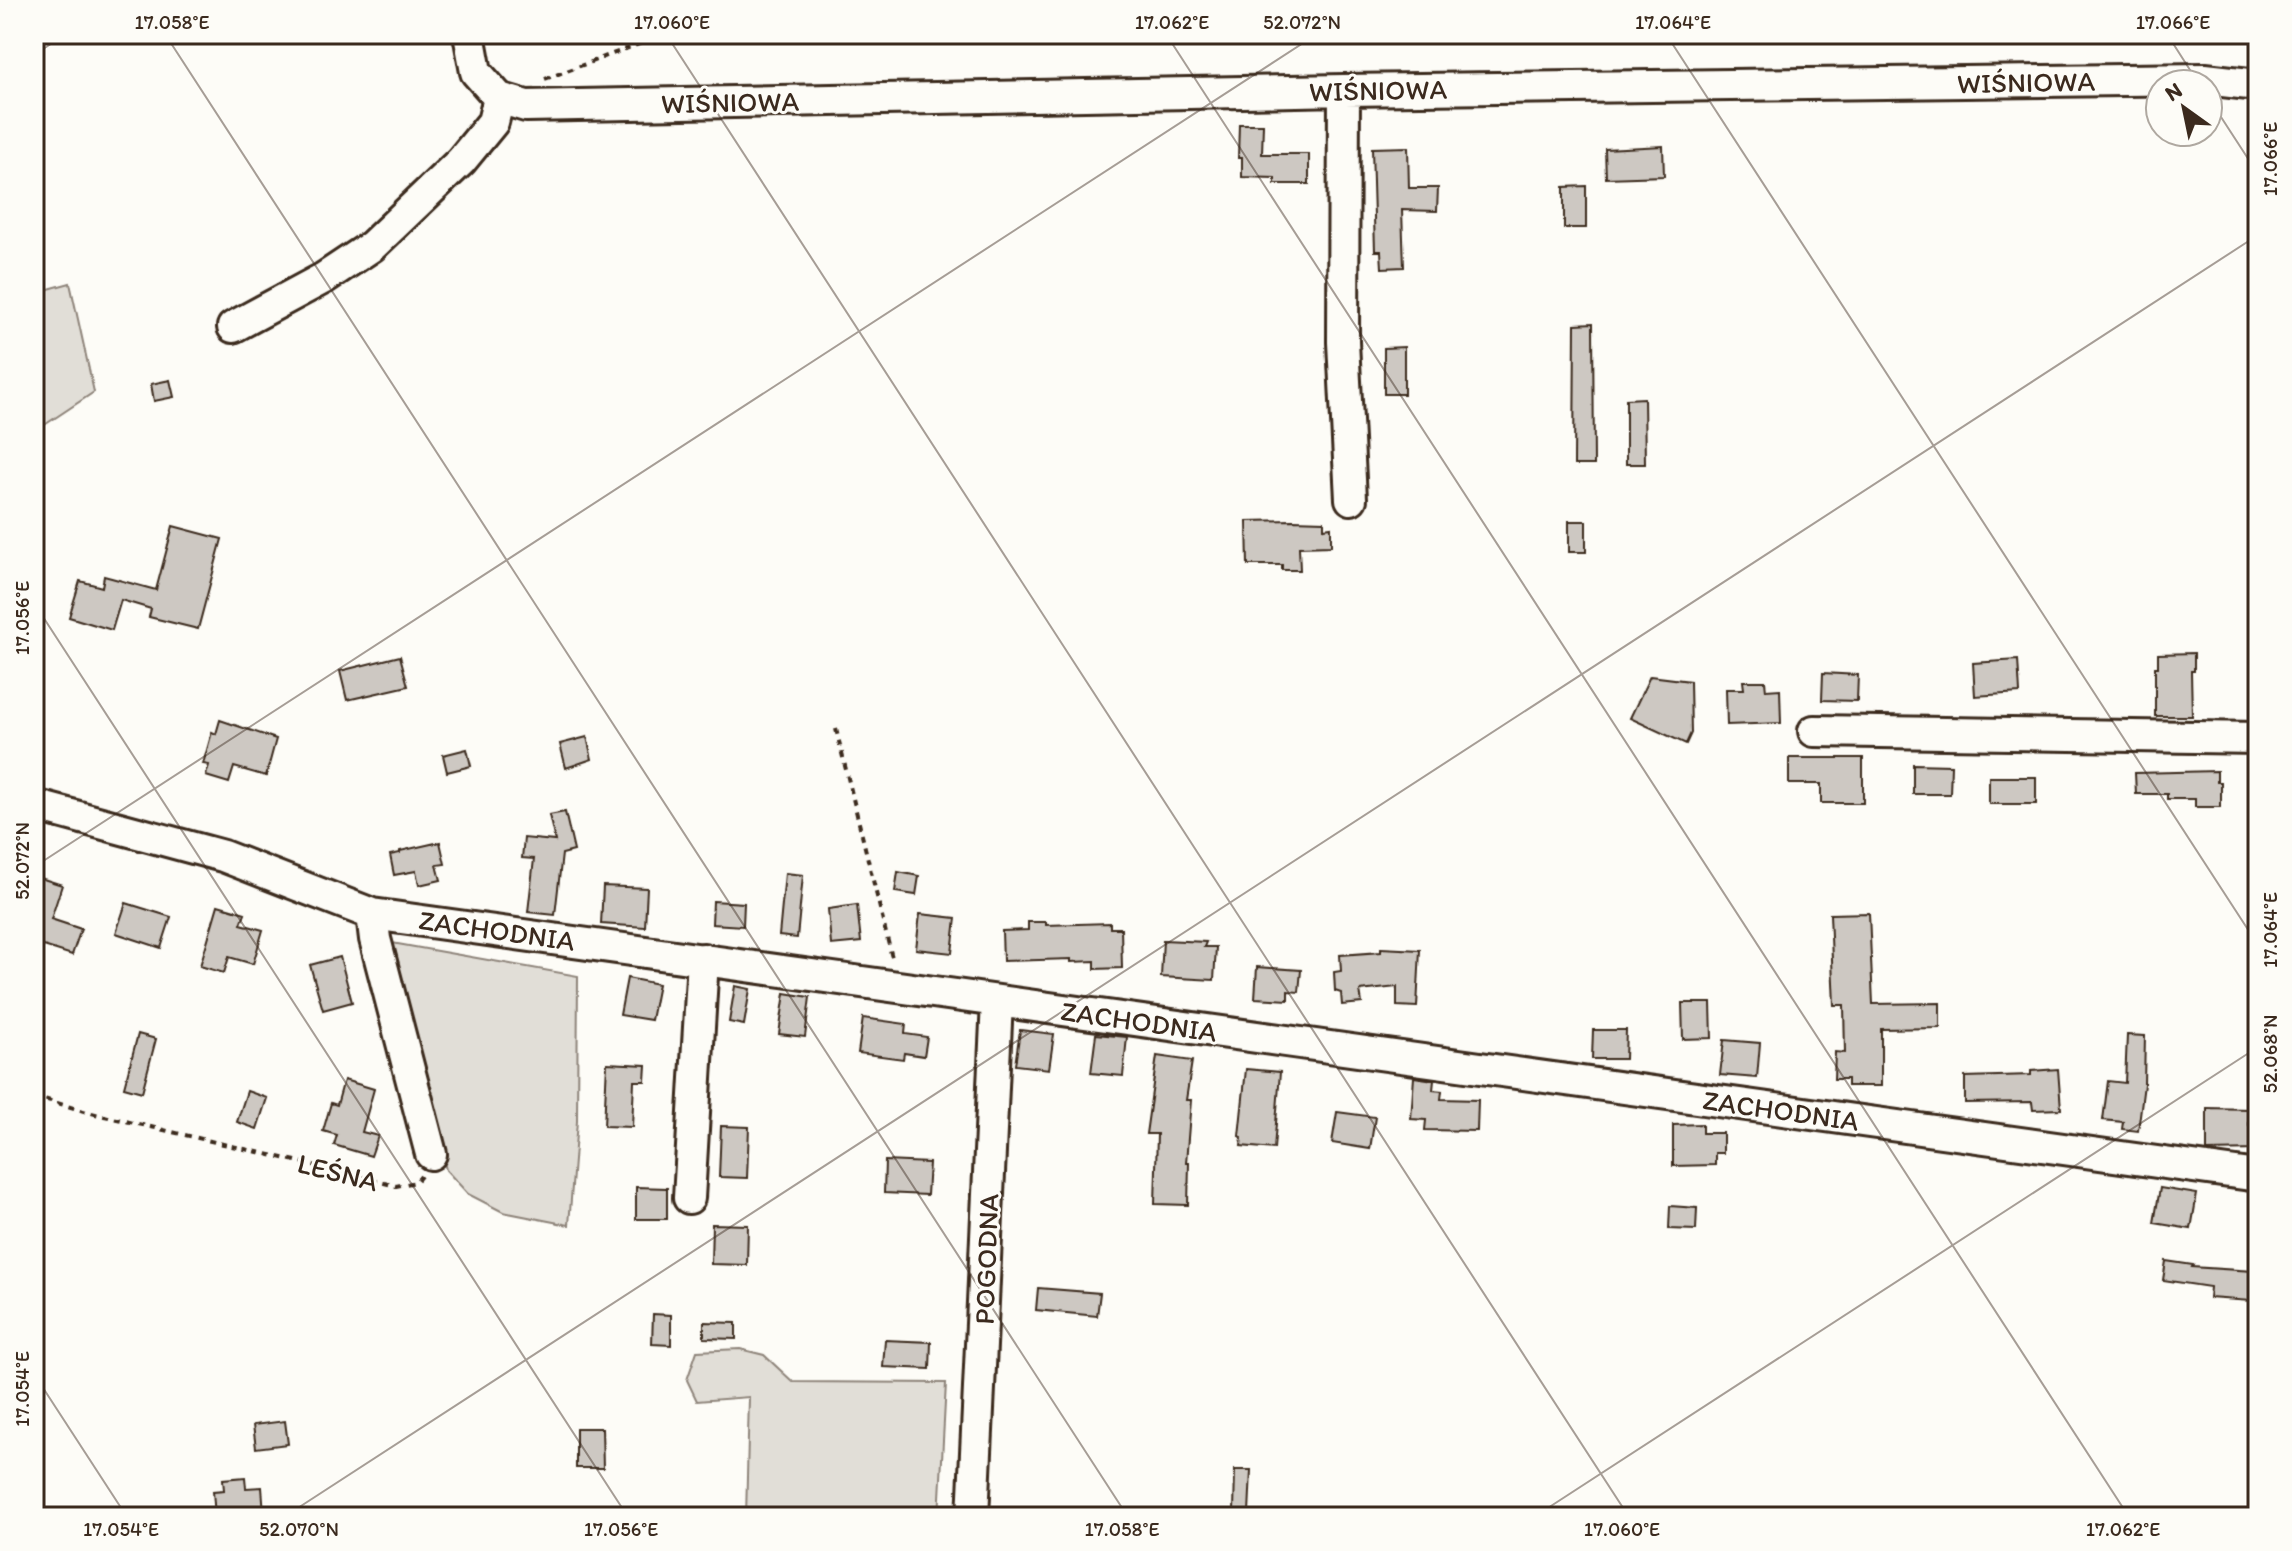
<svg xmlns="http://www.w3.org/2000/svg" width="2292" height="1551" font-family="Itim,sans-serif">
  <rect width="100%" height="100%" fill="#fdfcf7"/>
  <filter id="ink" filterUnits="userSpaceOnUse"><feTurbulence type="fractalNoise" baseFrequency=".0125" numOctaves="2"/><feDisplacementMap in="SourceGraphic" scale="16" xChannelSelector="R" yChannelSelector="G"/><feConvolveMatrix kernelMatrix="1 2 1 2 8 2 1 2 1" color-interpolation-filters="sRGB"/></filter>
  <g filter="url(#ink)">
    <!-- green -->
    <path fill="#e1ded7" stroke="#8e847a" stroke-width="2" d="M70,283L94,392L34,432V293Z
      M392,943L578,976L577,1121L569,1225L503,1212L468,1194L446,1170Z
      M740,1349L764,1355L793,1382L946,1383L939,1517H746L749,1397L697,1401L687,1380L697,1351Z"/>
    <!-- building -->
    <path fill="#cdc8c2" stroke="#3b2a1e" stroke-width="2" d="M1239,124H1263L1262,154H1309V184H1275V178L1242,177V158H1238Z
      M1663,146L1664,176L1606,178L1605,149Z
      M1408,147L1409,188H1438L1437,211L1402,210L1404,267L1382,268L1381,251H1375L1372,148Z
      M1586,186V228H1564V187Z
      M1593,323L1594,465H1574L1575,324Z
      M1404,347V394H1384V348Z
      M170,380L174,397L154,401L151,384Z
      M1644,398L1645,464H1626V399Z
      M1293,520L1324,521V528L1331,527V546L1299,547L1300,570H1282V565H1248L1247,521Z
      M1569,521H1586V552H1569Z
      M173,526L222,539L198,629L149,617L151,609L121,600L112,630L69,617L80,581L102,587L104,576L156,590Z
      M2194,653V671H2191L2192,716H2155V667H2158V654Z
      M400,656L408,686L347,700L340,671Z
      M2018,660L2020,693L1975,696L1973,663Z
      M1823,673L1858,675L1857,701L1822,700Z
      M1650,676L1690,681L1691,733L1686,744L1630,718Z
      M1743,681H1765L1766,690L1780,689L1781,723L1727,725L1726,689H1744Z
      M220,720L276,739L266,776L234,767L229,783L206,776L209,765L203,764L212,732L216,734Z
      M587,737L592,759L566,768L560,744Z
      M467,749L471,766L447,772L443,755Z
      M1789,758H1863V803H1821V784H1789Z
      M1913,764L1951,765L1950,794H1913Z
      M2217,771V782H2221V807H2195V799H2167V794H2136L2135,773Z
      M1989,777H2036V804H1989Z
      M565,812L574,851L562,854L555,915L528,912L534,859L522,858L524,838L555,841L549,815Z
      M440,842L445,864L437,865L441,880L419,885L416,871L394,875L390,855L400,853V851Z
      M898,872L919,876L916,895L895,892Z
      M785,873L803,875L797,938L779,936Z
      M34,876L62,885L51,919L81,929L72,955L34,943Z
      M603,886L647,888L645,927L601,924Z
      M713,901L744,903L743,926L712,924Z
      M126,903L171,917L161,948L116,933Z
      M218,905L245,913L241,924L263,930L253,964L229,957L224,973L200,966Z
      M857,905L861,942L831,945L828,909Z
      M1869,913L1873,1004L1940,1003V1028L1881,1029V1086H1847V1079H1834L1835,1052L1845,1053L1844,1005H1834L1830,914Z
      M920,914L956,918L952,953L916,949Z
      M1028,922H1046V925L1110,923V928H1121L1122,968L1095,969V961L1071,962V959L1003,961L1002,931L1028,930Z
      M1163,940L1206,942L1204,947H1216L1214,980L1161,977Z
      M1381,948L1420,950L1417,1007L1397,1006V987L1360,991L1362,1003L1342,1005L1341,993L1335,991L1334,972L1341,971L1340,955L1381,952Z
      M340,957L352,1002L323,1010L310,965Z
      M1257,967L1301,970L1299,992L1288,991V1000L1255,998Z
      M627,978L658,984L651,1020L620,1015Z
      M735,986L750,989L744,1025L729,1022Z
      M785,993L810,997L805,1037L779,1034Z
      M1682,1003H1711L1712,1038L1683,1039Z
      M863,1018L906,1024L905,1034L927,1037L924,1056L904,1053L903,1059L858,1053Z
      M1020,1030L1054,1034L1049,1069L1015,1065Z
      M1593,1030H1626L1625,1059H1592Z
      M138,1034L156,1039L142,1092L124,1087Z
      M1096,1034L1127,1037L1123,1076L1091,1073Z
      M2127,1035L2145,1036L2144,1084L2138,1131L2122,1129L2123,1122L2103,1120L2108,1081L2125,1083Z
      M1724,1040L1760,1043L1757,1078L1720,1075Z
      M1157,1056L1192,1061L1186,1100H1191L1186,1163H1189L1188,1205L1155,1204L1157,1134H1146Z
      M607,1063L646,1065L645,1081H634L632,1127L604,1126Z
      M1246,1069L1280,1072L1274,1149L1241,1146L1242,1137L1239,1136Z
      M2058,1069L2061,1109L2033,1110L2032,1102L1965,1103V1077L2031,1075V1071Z
      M1414,1077L1434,1080L1433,1090L1442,1091L1441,1099L1478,1100L1477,1131L1425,1130L1426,1120L1411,1119Z
      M344,1080L374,1089L362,1132L378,1136L371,1156L334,1145L337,1135L323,1131L331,1103L337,1105Z
      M247,1091L267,1098L257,1129L237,1122Z
      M2207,1108L2249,1109V1125H2258V1150L2207,1151Z
      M1337,1112L1375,1117L1370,1149L1332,1143Z
      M1702,1124V1133H1723V1153H1715V1165L1673,1166V1125Z
      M721,1126L749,1127L747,1178L719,1177Z
      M885,1161L929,1163L927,1195L884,1193Z
      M636,1187L667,1188V1219H636Z
      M2160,1188L2197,1194L2191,1229L2154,1223Z
      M1670,1206L1697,1208L1696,1230L1669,1229Z
      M712,1224L748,1225L747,1265L711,1264Z
      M2166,1261L2193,1265L2192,1267L2253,1271L2251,1301L2209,1298L2210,1287L2163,1280Z
      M1038,1288L1100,1293L1097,1316L1036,1310Z
      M653,1314L671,1315V1345L652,1344Z
      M704,1322L736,1323V1339L704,1338Z
      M885,1340L931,1342L930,1369L883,1367Z
      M285,1421L288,1444L256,1448L253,1425Z
      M576,1428H602L603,1468H576Z
      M1235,1470H1251L1249,1513L1234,1512Z
      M245,1477L246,1488L262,1487L264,1513L252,1514V1517H215L213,1491L224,1490L223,1479Z"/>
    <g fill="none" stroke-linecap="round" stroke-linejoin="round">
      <!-- minor casing -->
      <g stroke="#3b2a1e" stroke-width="36">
        <path id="minor" d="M469,34L476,72L499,98
          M1344,90L1343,342L1351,499
          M499,98L526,106L1344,90L2205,79L2258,85
          M233,327L324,278L372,246L461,161L493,122L499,98
          M1814,731L2258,738
          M34,805L223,856L372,914L2258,1176
          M372,914L375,939L431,1154
          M689,1198L703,959
          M973,1517L997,1001"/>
      </g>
      <!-- path -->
      <path stroke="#3b2a1e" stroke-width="4" stroke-dasharray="6 6" stroke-linecap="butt" d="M2258,34V37
        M545,79L666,34
        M836,729L893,962
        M34,1096L87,1112L330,1169L396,1186L416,1182L421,1176"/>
      <!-- minor -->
      <use href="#minor" stroke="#fdfcf7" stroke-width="30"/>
    </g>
  </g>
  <!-- ticks -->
  <path fill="none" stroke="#3b2a1e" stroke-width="2" stroke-opacity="0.45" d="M165,34L1128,1517M666,34L1629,1517M1166,34L2129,1517M1666,34L2258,945M2167,34L2199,84M34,55L66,34M2208,97L2258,174M34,603L628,1517M34,867L1317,34M34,1374L127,1517M284,1517L2258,235M1534,1517L2258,1047"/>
  <g text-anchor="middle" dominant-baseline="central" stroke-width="6" stroke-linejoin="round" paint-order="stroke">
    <!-- street labels -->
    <g font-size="28" fill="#3b2a1e" stroke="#fdfcf7">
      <text transform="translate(2026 82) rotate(-1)">WIŚNIOWA</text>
      <text transform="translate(1378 90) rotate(-1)">WIŚNIOWA</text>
      <text transform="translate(730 102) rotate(-1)">WIŚNIOWA</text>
      <text transform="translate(497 930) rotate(8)">ZACHODNIA</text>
      <text transform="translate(1139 1021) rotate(8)">ZACHODNIA</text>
      <text transform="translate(1781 1110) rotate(8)">ZACHODNIA</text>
      <text transform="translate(338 1172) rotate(14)">LEŚNA</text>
      <text transform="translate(986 1259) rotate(-88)">POGODNA</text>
    </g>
  </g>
  <!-- margin -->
  <rect width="2292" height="1551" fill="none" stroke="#fdfcf7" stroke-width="88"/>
  <!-- north arrow -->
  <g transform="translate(2184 108) rotate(327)"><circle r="38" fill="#fdfcf7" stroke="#afa8a0" stroke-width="2"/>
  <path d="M0-6L14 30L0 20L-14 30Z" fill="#3b2a1e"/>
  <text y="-12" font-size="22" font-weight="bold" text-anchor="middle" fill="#3b2a1e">N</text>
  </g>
  <rect x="44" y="44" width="2204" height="1463" fill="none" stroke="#3b2a1e" stroke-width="3"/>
  <g font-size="20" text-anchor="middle" fill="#3b2a1e">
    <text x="172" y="29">17.058°E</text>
    <text x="672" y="29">17.060°E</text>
    <text x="1172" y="29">17.062°E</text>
    <text x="1302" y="29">52.072°N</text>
    <text x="1673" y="29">17.064°E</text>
    <text x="2173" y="29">17.066°E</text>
    <text transform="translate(2270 159) rotate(-90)" y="7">17.066°E</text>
    <text transform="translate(22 618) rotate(-90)" y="7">17.056°E</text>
    <text transform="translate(22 861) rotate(-90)" y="7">52.072°N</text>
    <text transform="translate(2270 930) rotate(-90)" y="7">17.064°E</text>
    <text transform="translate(2270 1054) rotate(-90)" y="7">52.068°N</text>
    <text transform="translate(22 1389) rotate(-90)" y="7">17.054°E</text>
    <text x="121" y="1536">17.054°E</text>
    <text x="299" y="1536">52.070°N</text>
    <text x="621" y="1536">17.056°E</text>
    <text x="1122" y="1536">17.058°E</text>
    <text x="1622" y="1536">17.060°E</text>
    <text x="2123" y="1536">17.062°E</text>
  </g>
</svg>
